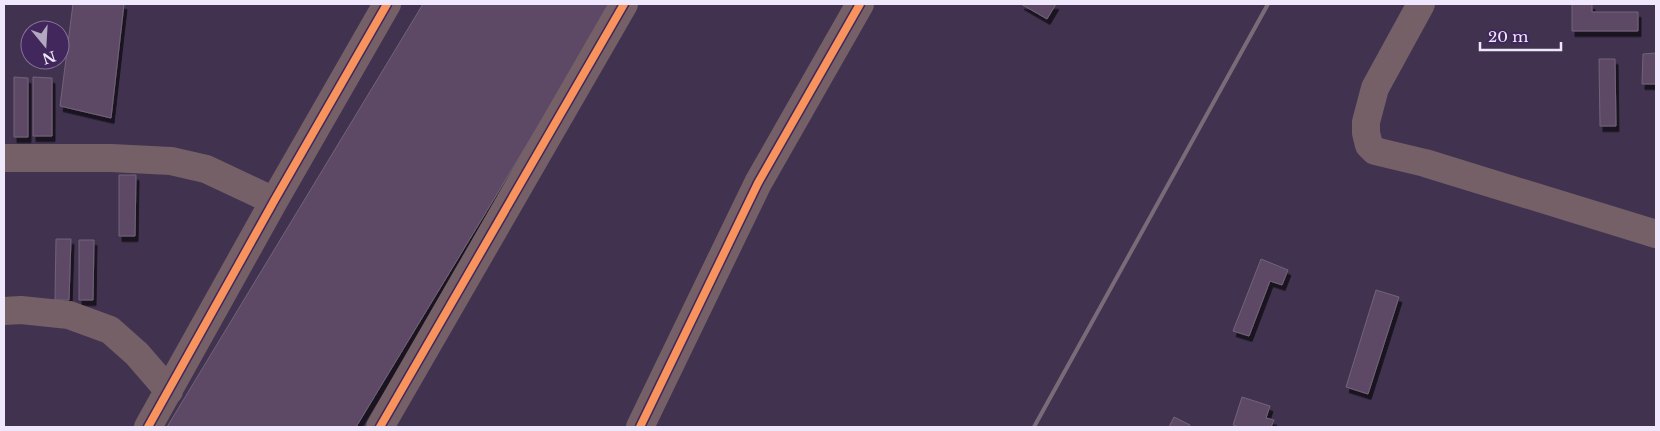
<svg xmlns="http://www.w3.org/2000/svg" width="1660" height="431" font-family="'Libre Baskerville',serif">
  <defs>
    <filter id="shadow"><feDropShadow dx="3" dy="5.5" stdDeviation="0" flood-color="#0009"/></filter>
  </defs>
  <rect width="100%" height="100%" fill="#41334f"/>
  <!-- building -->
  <path fill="#5d4a65" stroke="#726379" filter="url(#shadow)" d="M73,4H124L111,118L60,106Z
    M423,4H612L356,427H167Z
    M1021,4H1056L1047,19Z
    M1572,4H1592V12H1638V31H1572Z
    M1656,53V84H1642L1643,54Z
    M1599,59H1615L1616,126H1600Z
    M14,77L28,78V137H14Z
    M33,77L52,78V136H33Z
    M119,175H136L135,236H119Z
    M56,239H71L69,300H55Z
    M79,240H94L93,300H79Z
    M1261,259L1288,270L1282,285L1270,281L1249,336L1233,331Z
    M1376,290L1399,297L1368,394L1346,387Z
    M1242,397L1270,406L1266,418L1274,420L1271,427H1239L1233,425Z
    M1174,417L1190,425L1189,427H1169Z"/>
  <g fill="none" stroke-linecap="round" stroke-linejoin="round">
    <!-- minor -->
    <path stroke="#756068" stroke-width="28" d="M1421,4L1375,88L1366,122V133L1369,145L1375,151L1425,163L1656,234
      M4,158H111L171,161L206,169L274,201
      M4,311L21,310L69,315L110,330L137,354L169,391
      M148,427L274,201L387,4
      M380,427L624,4
      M640,427L758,183L860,4"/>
    <!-- rail -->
    <path stroke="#7b6b79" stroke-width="4" d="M1034,427L1268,4"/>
    <!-- cycleway casing -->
    <g stroke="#41275b" stroke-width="11">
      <path id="cycleway" d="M148,427L274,201L387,4
        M380,427L624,4
        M640,427L758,183L860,4"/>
    </g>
    <!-- cycleway -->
    <use href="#cycleway" stroke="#f8935d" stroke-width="8"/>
  </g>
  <!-- border -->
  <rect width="1660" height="431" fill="none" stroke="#efe7fb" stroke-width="10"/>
  <!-- north arrow -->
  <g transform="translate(45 45) rotate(162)"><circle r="24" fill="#41275b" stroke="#87749b"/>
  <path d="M0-4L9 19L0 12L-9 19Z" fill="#b2a8bf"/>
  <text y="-8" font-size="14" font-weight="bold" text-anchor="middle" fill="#efe7fb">N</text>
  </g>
  <!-- scale -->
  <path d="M1480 42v8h81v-8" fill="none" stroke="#efe7fb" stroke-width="2.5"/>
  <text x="1488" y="42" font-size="15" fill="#efe7fb" stroke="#41275b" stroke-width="4" paint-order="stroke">20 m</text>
</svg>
